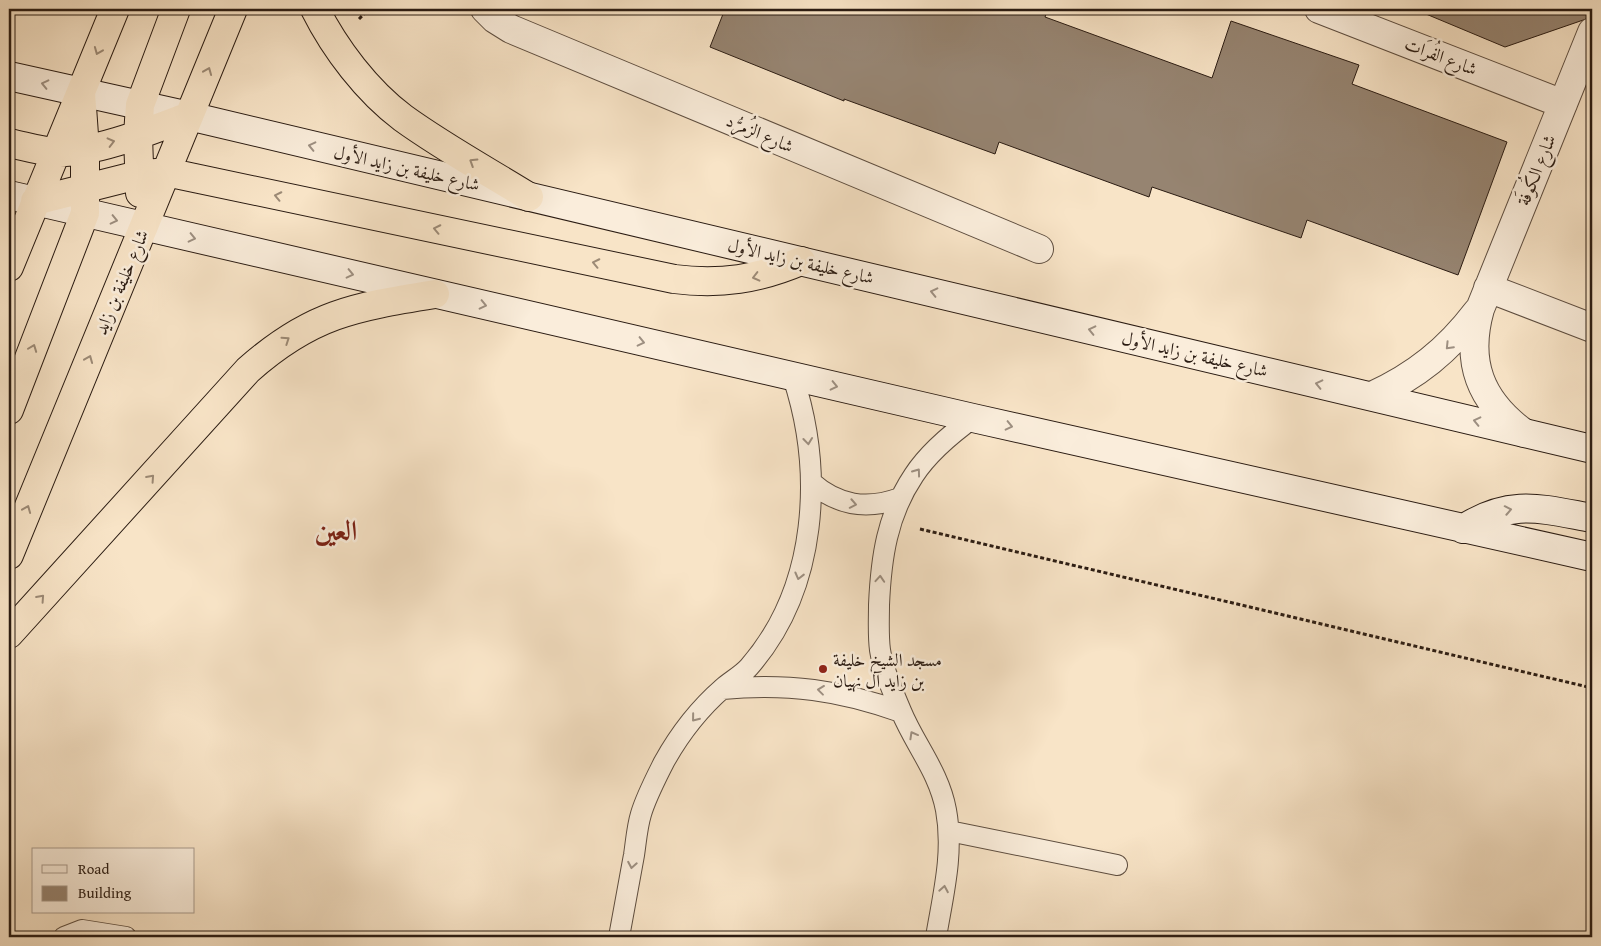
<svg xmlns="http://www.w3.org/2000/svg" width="1601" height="946" font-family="'Gentium Book Plus',Amiri,serif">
  <rect width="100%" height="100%" fill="#f8e4c7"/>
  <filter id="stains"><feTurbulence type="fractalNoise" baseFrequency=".004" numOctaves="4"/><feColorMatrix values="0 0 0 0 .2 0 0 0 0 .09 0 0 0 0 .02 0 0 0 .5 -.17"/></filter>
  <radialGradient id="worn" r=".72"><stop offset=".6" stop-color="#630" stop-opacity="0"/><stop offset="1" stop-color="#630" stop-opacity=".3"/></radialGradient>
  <!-- building -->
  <path fill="#968471" stroke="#2b1c13" d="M725,9H1048L1045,17L1212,78L1231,21L1359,65L1352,84L1507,142L1458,275L1307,220L1301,238L1152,187L1149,197L999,142L995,154L844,99V101L710,47Z
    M1414,9H1592V17L1505,47Z"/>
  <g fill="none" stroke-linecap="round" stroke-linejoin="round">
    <!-- lane casing -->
    <g stroke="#5e4e40" stroke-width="22">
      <path id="lane" d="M811,482C838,506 867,510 900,498
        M722,689C788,683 840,690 901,712
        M949,831L1117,865
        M64,937L82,930L126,937
        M619,937C624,910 629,882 634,855C636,842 637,827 641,814C646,797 656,778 664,762C679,735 700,708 723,688C731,681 742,675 749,667C818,588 824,472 793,377
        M936,937C943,895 954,853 946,810C939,772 915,745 901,711C893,692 883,670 880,650C878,635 879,619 879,605C881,558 887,515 914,475C929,452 951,434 973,418"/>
    </g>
    <!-- street casing -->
    <g stroke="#5e4e40" stroke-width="30">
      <path id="street" d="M485,9L495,19L511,29L1039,249
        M1319,9L1563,104
        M1488,288L1592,328
        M1372,396C1416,376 1448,350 1477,312
        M1524,433C1480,401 1465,362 1480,309L1592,32"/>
    </g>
    <!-- secondary casing -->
    <g stroke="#2b1c13" stroke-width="30">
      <path id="secondary" d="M9,76L189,116L1592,449
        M9,195L973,418L1592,557
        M1463,529C1510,498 1542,509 1592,518"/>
    </g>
    <!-- highway casing -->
    <g stroke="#2b1c13" stroke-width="30">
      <path id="highway" d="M315,9C335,49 367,91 403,118C443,147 487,171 529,197
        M9,143C24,146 39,151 54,152C91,155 155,129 189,116
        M140,193L138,136L140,105L176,9
        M35,201L138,175L166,172L674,279C720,285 759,279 801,261
        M9,267L115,9
        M9,410L85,213V149L81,93
        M9,555L233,9
        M9,634L248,370C311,314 354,307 435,294"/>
    </g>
    <!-- path -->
    <path stroke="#2b1c13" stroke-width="3" stroke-dasharray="4 2.5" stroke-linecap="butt" d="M359,19L369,9
      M920,529L1592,688"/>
    <!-- lane -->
    <use href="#lane" stroke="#faeddb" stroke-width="20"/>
    <!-- street -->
    <use href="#street" stroke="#faeddb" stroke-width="28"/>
    <!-- secondary -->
    <use href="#secondary" stroke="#faeddb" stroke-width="28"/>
    <!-- highway -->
    <use href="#highway" stroke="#f8e4c7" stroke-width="28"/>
  </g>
  <!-- one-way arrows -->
  <defs><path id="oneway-chevron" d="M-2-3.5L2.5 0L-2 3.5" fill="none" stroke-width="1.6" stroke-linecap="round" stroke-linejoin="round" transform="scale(1.25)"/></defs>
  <g stroke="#9c8a76">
    <use href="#oneway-chevron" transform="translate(98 51) rotate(112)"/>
    <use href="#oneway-chevron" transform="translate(208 71) rotate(-68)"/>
    <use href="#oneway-chevron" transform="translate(111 142) rotate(-14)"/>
    <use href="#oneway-chevron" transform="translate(473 162) rotate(-148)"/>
    <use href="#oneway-chevron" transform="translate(278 196) rotate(-168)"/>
    <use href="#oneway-chevron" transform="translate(437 229) rotate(-168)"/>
    <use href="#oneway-chevron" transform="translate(596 263) rotate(-168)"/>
    <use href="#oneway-chevron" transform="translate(756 277) rotate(166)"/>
    <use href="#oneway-chevron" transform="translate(286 340) rotate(-34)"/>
    <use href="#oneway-chevron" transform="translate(33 348) rotate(-69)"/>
    <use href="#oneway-chevron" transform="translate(89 359) rotate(-68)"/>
    <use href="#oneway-chevron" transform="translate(151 478) rotate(-48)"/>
    <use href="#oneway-chevron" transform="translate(27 509) rotate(-68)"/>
    <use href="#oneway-chevron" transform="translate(41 598) rotate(-48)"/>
  </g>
  <g stroke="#9d8f81">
    <use href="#oneway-chevron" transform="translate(45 84) rotate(-167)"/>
    <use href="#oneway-chevron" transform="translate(312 146) rotate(-167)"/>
    <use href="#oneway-chevron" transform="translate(114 220) rotate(13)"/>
    <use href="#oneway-chevron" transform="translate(192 238) rotate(13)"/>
    <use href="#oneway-chevron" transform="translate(350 274) rotate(13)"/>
    <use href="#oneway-chevron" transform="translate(934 292) rotate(-167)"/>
    <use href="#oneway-chevron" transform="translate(483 305) rotate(13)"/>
    <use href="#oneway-chevron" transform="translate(1092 330) rotate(-167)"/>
    <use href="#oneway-chevron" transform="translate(641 342) rotate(13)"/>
    <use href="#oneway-chevron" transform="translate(1449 346) rotate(134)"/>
    <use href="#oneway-chevron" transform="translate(1319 384) rotate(-167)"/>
    <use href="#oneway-chevron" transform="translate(834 386) rotate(13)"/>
    <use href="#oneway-chevron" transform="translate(1477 421) rotate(-167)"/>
    <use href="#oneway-chevron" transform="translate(1009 426) rotate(13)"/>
    <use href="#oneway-chevron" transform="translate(808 441) rotate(84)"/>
    <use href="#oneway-chevron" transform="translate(917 472) rotate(-54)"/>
    <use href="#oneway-chevron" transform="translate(853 504) rotate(11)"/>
    <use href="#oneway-chevron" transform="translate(1508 510) rotate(-11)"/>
    <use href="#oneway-chevron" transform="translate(799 576) rotate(104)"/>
    <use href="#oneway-chevron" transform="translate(880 579) rotate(-86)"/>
    <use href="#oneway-chevron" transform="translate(821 690) rotate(-173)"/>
    <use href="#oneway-chevron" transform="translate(695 718) rotate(129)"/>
    <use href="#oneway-chevron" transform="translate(913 735) rotate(-119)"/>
    <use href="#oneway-chevron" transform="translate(632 865) rotate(100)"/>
    <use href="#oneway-chevron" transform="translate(944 889) rotate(-80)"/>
  </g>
  <!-- markers -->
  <circle fill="#8f2418" stroke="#faeddb" stroke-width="2" cx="823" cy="669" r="5"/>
  <g text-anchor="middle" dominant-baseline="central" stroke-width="5" stroke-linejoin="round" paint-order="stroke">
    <!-- street labels -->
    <g font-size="18" fill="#2b1c13" stroke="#faeddb">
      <text transform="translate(1441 56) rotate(21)">شارع الفُرَات</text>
      <text transform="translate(760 133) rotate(23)">شارع الزُمرُّد</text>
      <text transform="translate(407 168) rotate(13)">شارع خليفة بن زايد الأول</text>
      <text transform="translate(1536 170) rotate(-68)">شارع الكُوفَة</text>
      <text transform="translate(801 261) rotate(13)">شارع خليفة بن زايد الأول</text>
      <text transform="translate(121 282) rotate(-67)">شارع خليفة بن زايد</text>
      <text transform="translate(1195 354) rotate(13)">شارع خليفة بن زايد الأول</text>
    </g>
    <!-- poi labels -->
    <g font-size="18" fill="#2b1c13" stroke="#faeddb" text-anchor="start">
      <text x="833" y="659">مسجد الشيخ خليفة<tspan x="833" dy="21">بن زايد آل نهيان</tspan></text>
    </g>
    <!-- town labels -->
    <g font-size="28" font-weight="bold" fill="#7a1f14" stroke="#faeddb">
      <text x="336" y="529">العين</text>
    </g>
  </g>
  <!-- margin -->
  <rect width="1601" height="946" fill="none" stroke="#f8e4c7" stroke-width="30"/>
  <rect x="10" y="10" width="1581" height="926" fill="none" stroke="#2b1c13" stroke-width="2.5"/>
  <rect x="15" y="15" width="1571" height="916" fill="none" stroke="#2b1c13"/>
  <!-- legend -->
  <rect x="32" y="848" width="162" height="65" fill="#faeddb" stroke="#a7998b"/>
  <rect x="42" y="865" width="25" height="8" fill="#faeddb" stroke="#a7998b"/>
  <text x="78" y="874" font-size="15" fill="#2b1c13">Road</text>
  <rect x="42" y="886" width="25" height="15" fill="#968471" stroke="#a7998b"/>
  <text x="78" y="898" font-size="15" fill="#2b1c13">Building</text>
  <rect width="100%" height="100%" filter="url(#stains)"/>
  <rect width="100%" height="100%" fill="url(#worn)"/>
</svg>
